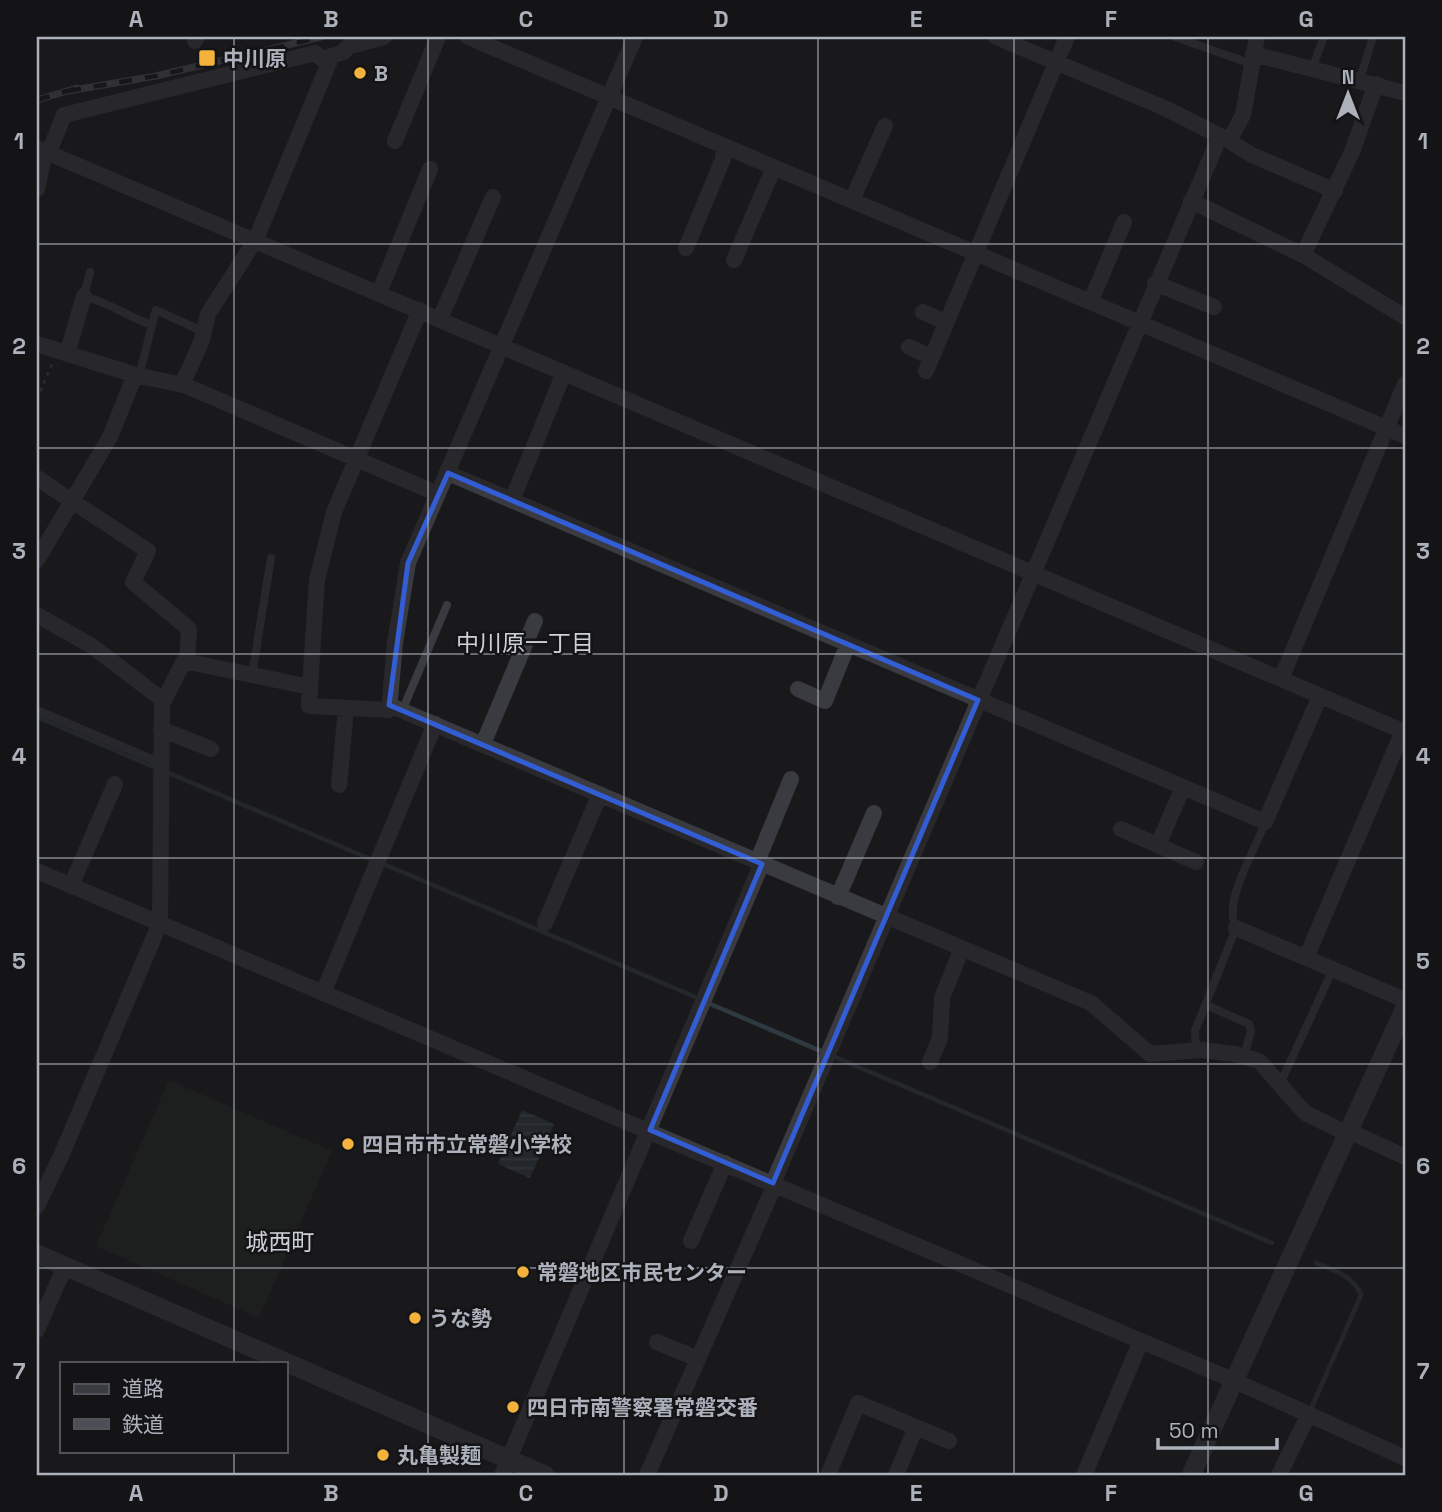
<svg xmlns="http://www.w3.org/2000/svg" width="1442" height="1512" font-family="'Space Grotesk','Noto Sans JP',sans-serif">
  <defs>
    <pattern id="water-rules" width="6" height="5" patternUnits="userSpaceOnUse" patternTransform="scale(1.75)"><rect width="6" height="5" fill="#2f3940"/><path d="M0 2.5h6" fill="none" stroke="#4a535a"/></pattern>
  </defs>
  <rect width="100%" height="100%" fill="#19191c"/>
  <!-- pitch -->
  <path fill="#1f2720" d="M169,1080L332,1151L259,1318L96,1246Z"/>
  <!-- water -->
  <path fill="url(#water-rules)" d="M522,1110L554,1124L530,1178L498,1164Z"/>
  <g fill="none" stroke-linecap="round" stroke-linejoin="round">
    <!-- stream -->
    <path stroke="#2f3940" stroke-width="4.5" d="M37,717L154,767
      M169,773L370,859
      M386,865L700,999
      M708,1003L1272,1243
      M1312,1407L1361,1295C1354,1276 1333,1270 1316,1263"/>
    <!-- path -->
    <path stroke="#404248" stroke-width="2.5" stroke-dasharray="3.5 5" stroke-linecap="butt" d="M37,399L52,364"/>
    <!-- service -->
    <path stroke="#3a3b41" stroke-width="8" d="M1175,37L1252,64
      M1312,68L1324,37
      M1360,79L1373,37
      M90,272L84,296C110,303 126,316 152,325
      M135,375L141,368L156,310L204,332
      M252,675L271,558
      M37,710L161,763
      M402,711L447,605
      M1206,1005L1249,1024L1251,1031L1244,1056
      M1196,1053L1195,1031L1236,928C1222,901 1256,850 1265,822
      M1280,1084L1333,969"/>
    <!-- minor -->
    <path stroke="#3a3b41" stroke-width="16" d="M468,37L1405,436
      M996,37L1167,109L1220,136
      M195,41L197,37
      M1253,54L1405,93
      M395,141L438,37
      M1229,141L1252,155L1335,191
      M37,148L1405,732
      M49,152L64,115L315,53L322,59L344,52L347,47L384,37
      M37,189L45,151
      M852,200L885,126
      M1191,201L1303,255L1405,317
      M686,248L723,159L724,146
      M1303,255L1352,152L1376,84
      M734,260L774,167
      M1155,283L1214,307
      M379,293L430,169
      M1091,301L1124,222
      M923,312L946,322
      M440,319L493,197
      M37,344L135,375L184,385L438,494
      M909,347L931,357
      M67,354L84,296
      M926,371L1067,37
      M182,385L202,340L208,314L256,239L331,58
      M448,473L1265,822L1320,696
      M37,478L148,551L133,582L189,629L187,662
      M512,500L564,373
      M37,560L110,437L135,375
      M37,615L92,646L164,701
      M1281,679L1405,384
      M310,687L317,580L334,512L420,310
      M798,689L825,701L848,644
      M389,705L1091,1003L1150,1054L1201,1050L1235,1054L1259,1061L1305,1113L1348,1134
      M161,729L211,749
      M483,744L535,621
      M339,785L346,708
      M1121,829L1196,862
      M1158,845L1183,787
      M757,862L791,779
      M37,871L1235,1381L1405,1458
      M71,886L115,784
      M838,897L874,813
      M545,923L600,794
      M1236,928L1405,1000
      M1306,958L1403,731
      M323,993L435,724
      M930,1062L940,1038L942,998L962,948
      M1349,1131L1405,1157
      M773,1183L1220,136L1229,141L1243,115L1257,37
      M37,1206L61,1156L160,923L162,704L184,661L310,687L309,706L389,710L395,643L408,563L635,37
      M691,1241L725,1163
      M37,1330L65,1266
      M657,1342L698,1359
      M502,1475L762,863
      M647,1475L775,1184
      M828,1475L858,1403L949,1441
      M896,1475L916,1427
      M1084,1475L1141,1341
      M1279,1475L1309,1414"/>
    <!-- tertiary -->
    <path stroke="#3a3b41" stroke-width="19" d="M37,1254L545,1475
      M1191,1475L1405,1008"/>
    <!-- rail casing -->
    <g stroke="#4d4f56" stroke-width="7">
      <path id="rail" d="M68,91L156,76L321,37
        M37,100L77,88"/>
    </g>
    <!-- rail -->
    <use href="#rail" stroke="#141417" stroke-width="4.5" stroke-dasharray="13" stroke-linecap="butt"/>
  </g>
  <!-- marked area -->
  <path d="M0 0H1442V1512H0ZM448,473L978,700L773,1183L650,1130L762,864L389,705L408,563Z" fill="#19191c" fill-opacity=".55" fill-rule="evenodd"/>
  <path fill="none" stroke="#325dd4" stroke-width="5" stroke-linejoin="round" d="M448,473L978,700L773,1183L650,1130L762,864L389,705L408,563Z"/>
  <!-- grid -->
  <path fill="none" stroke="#acb1bb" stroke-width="2" stroke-opacity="0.55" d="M234,37V1363M428,37V1475M624,37V1475M818,37V1475M1014,37V1475M1208,37V1475M37,244H1405M37,448H1405M37,654H1405M37,858H1405M37,1064H1405M37,1268H1405M234,1451V1475"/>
  <!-- markers -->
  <g fill="#f2b23b" stroke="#141417" stroke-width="2.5">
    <rect x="198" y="49" width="18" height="18" rx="3.5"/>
    <circle cx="360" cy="73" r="7"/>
    <circle cx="348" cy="1144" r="7"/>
    <circle cx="523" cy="1272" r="7"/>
    <circle cx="415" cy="1318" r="7"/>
    <circle cx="513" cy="1407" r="7"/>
    <circle cx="383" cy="1455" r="7"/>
  </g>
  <g text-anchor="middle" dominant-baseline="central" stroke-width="5" stroke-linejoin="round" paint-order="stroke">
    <!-- poi labels -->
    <g font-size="21" font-weight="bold" fill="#acb1bb" stroke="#141417" text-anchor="start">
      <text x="223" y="58">中川原</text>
      <text x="374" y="73">B</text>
      <text x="362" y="1144">四日市市立常磐小学校</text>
      <text x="537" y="1272">常磐地区市民センター</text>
      <text x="429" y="1318">うな勢</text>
      <text x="527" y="1407">四日市南警察署常磐交番</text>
      <text x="397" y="1455">丸亀製麺</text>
    </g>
    <!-- neighbourhood labels -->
    <g font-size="23" fill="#cdd0d7" stroke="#141417">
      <text x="525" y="643">中川原一丁目</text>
      <text x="280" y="1242">城西町</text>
    </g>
  </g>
  <!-- border -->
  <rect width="1442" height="1512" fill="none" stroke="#141417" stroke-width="77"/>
  <!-- legend -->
  <rect x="60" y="1362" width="228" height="91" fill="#141417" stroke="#515359" stroke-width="2"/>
  <rect x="74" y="1384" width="35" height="10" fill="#3a3b41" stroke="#515359" stroke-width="2"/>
  <text x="122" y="1396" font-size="21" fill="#acb1bb">道路</text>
  <rect x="74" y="1419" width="35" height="10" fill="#4d4f56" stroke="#515359" stroke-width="2"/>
  <text x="122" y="1432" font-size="21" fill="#acb1bb">鉄道</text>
  <!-- north arrow -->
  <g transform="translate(1348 94)" stroke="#141417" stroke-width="5" paint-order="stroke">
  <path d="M0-5L12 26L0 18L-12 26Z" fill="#acb1bb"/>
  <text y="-10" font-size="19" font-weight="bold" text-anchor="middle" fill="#acb1bb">N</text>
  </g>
  <!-- scale -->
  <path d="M1158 1438v10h119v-10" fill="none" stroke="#acb1bb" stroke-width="3.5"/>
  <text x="1169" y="1438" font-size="21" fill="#acb1bb" stroke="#141417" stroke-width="5" paint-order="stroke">50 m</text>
  <rect x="38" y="38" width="1366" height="1436" fill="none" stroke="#acb1bb" stroke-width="2.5"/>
  <g font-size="23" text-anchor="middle" font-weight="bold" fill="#acb1bb">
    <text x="136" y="27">A</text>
    <text x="331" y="27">B</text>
    <text x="526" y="27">C</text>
    <text x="721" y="27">D</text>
    <text x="916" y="27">E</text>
    <text x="1111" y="27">F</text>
    <text x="1306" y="27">G</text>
    <text x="19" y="149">1</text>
    <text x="1423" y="149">1</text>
    <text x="19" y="354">2</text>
    <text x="1423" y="354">2</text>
    <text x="19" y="559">3</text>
    <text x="1423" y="559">3</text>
    <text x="19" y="764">4</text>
    <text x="1423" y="764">4</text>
    <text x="19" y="969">5</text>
    <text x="1423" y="969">5</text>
    <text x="19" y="1174">6</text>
    <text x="1423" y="1174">6</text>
    <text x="19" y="1379">7</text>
    <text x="1423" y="1379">7</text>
    <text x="136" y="1501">A</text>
    <text x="331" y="1501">B</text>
    <text x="526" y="1501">C</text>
    <text x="721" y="1501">D</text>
    <text x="916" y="1501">E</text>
    <text x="1111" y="1501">F</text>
    <text x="1306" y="1501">G</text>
  </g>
</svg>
